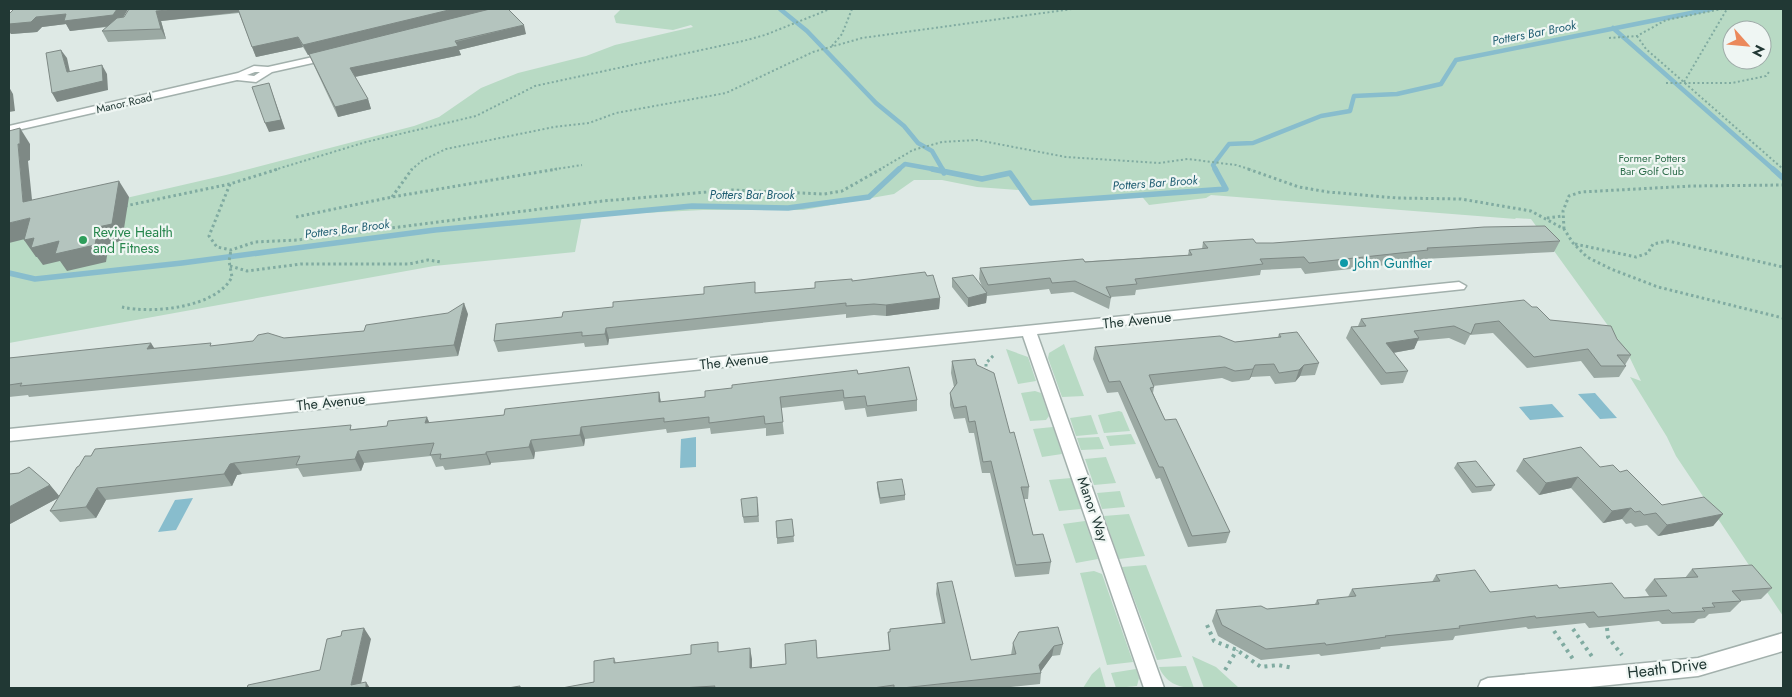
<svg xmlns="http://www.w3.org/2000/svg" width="1792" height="697" font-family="Jost,sans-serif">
  <rect width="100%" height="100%" fill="#dee9e5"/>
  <!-- green -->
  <path fill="#b8dac4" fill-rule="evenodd" d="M621,9H1783V616L1676,456L1667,437L1630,377L1641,381L1627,352L1531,219L1515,218L1516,219L1211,195L1206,198L1149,205L1139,193L1113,200L1040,203L1031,200L1019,190L977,187L942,180H914L894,194L803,210H703L582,216L575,252L434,266L9,343V225L226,175L414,126L439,117L481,88L518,73L586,56L615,45L693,27L691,25L673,30L616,23L614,16ZM1732,30H1762V60H1732Z
    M1064,344L1084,396L1062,397L1048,358L1049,353Z
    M1006,349L1028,357L1036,381L1018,384Z
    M1035,391L1041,393L1049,416L1046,420L1030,421L1021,393Z
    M1119,411L1122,412L1130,431L1104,433L1098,415Z
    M1091,415L1098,434L1076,436L1070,418Z
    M1053,427L1062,454L1042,457L1033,429Z
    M1131,434L1136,444L1110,446L1106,436Z
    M1099,437L1104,449L1081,450L1077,438Z
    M1106,457L1116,483L1094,485L1085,459Z
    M1071,478L1081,509L1059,511L1049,480Z
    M1120,491L1125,507L1102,509L1097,493Z
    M1129,514L1145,556L1119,559L1104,516Z
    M1085,521L1098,559L1076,563L1063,524Z
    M1146,565L1182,657L1157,660L1122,567Z
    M1094,571L1102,574L1133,662L1107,665L1080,573Z
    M1192,656L1216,667L1239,688H1204Z
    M1186,666L1194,688C1178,688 1165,682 1159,667Z
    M1100,667L1106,688H1083L1092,674Z
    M1136,669L1139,678L1137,686L1116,688L1111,673Z"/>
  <!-- water -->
  <path fill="#88bdcd" d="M1595,393L1617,418L1600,419L1578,394Z
    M1552,404L1564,417L1530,420L1519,407Z
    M696,437V467L680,468L681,439Z
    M193,498L176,530L158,532L175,500Z"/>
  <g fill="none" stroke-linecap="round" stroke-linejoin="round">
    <!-- stream-far1 -->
    <path stroke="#88bdcd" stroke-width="4.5" d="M780,9L807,31L876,103L904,126L918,143L932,151L943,170
      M1613,28L1774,170
      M898,170L905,164L938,170
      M1216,170L1213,165L1229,144L1253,143L1321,116L1350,111L1354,96L1397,94L1441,84L1456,60L1711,9"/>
    <!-- stream -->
    <path stroke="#88bdcd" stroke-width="5.5" d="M932,169L982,179L1010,173L1031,203L1226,189L1215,169
      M942,169L944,173
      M1773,169L1783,178
      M9,273L35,279L182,263L435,230L692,206L788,208L869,197L899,169"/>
    <!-- minor casing -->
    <g stroke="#a2b0ac" stroke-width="3">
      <path id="minor" d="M331,53L335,54V58L272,72L256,82L237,80L9,132V126L238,73L254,66L268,67ZM255,72H260L254,76L247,75Z
        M1459,282L1466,286L1464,289L1037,334L1164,688H1144L1023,336L9,441V429Z
        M1783,633V651L1698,676L1580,688H1478L1481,681L1488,678L1698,658Z"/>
    </g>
    <!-- path-far2 -->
    <path stroke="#80aba1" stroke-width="2" stroke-dasharray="2 2.5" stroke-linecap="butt" d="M1637,36L1646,49L1783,169
      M1609,38L1637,36L1666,20L1722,9
      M832,46L842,34L852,9
      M1684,82L1727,9
      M1666,83H1732L1766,76L1769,72
      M274,170L366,142L476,116L535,86L743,41L765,35L830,9
      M411,170L423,160L446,149L554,127L589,123L616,113L726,93L813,52L862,38L1072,9
      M550,170L582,165
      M879,170L913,150L942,142L977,140L1066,157L1159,163L1188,159L1236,165L1252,170"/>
    <!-- path-far1 -->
    <path stroke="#80aba1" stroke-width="3" stroke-dasharray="2.5 3" stroke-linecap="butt" d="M1248,169L1299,187L1328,192L1397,198L1461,199L1531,211L1564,229L1573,243L1587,257L1611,269L1658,287L1783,318
      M230,184L209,236L217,247L231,250L255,242L297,240L603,201L731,190L824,194L842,191L881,169
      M392,197L412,169
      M125,206L230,184L278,169
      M296,217L392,197L557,169
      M1547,218L1563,216
      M1564,229L1563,211L1569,196L1581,192L1692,186L1783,185
      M1575,244L1636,257L1648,253L1653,244L1668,241L1783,267
      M230,266L247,271L301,264H409L428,260L441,262
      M122,307C152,314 216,308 232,277L229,261L231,250
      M986,372V363L995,354"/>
    <!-- path -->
    <path stroke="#80aba1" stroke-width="4" stroke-dasharray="3 4.5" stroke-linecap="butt" d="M1207,625L1214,641L1237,650L1261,667L1278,665L1293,668
      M1607,628L1608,637L1622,655
      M1573,629L1593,658
      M1554,631L1573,659
      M1225,670L1237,650"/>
    <!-- minor -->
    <use href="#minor" fill="#fff" fill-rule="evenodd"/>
  </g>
  <!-- wall -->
  <path fill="#9ba9a3" d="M14,9H128L123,17H124L129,9H508L526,34L459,50L461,55L355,77L368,99L371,109L338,117L309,55H308L303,47L256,57L239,13L161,21L166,39L108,42L102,31L107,27L70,31L66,24L42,27L37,32L11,34L9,31V14Z
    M1560,241L1554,252L1424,259L1423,261L1305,274L1301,268L1261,270L1260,275L1136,290L1135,295L1111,297L1109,309L1073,292L1051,294L1049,289L987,296L986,303L968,307L952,287V278L983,289L979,279L980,268L1188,255L1189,250L1202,249L1203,242L1256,243Z
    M927,276L940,298L939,309L886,316L874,315L846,318V314L609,339L608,345L585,347L584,343L498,352L494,341L562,317L756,293L815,288L852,281Z
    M1532,307L1550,320L1617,339L1631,355L1625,365L1626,366L1619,377L1594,378L1581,361L1527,368L1493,333L1470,335L1465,345L1449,338L1417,341L1414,349L1393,353L1408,371L1403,383L1381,385L1346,338L1351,327L1358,326L1361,319Z
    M468,314L458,356L29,397L28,395L9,397V358L155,348L213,346L284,338L364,331Z
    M1279,334L1319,363L1315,375L1300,376L1295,382L1275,384L1270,376L1251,377L1249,380L1232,382L1222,378L1153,386L1154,387L1153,393L1165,420L1230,532L1226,543L1188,547L1160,478L1156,479L1118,392L1107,393L1093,359L1095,347L1235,342L1278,337Z
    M952,361L977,365L1010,433L1029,487L1028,499H1024L1033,535L1051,562L1049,574L1015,577L990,473H982L974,433H969L965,418L954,419L950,405V393L954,387L951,373Z
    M858,374L917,400V411L867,417L865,408L845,410L843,401L781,408L784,434L766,436V428L711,434L710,428L667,433L666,429L585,439L584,446L535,452L534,459L491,463L490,465L445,470L443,466L436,467L431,456L364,463L361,471L303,477L298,468L242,474L237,475L232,486L106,500L96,518L60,522L50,511L58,498L10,524L9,523V474L50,485L59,496L353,429L429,423L504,415L659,392L661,402L705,397Z
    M1523,459L1600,467L1620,472L1662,505L1723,514L1713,526L1658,536L1647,525L1635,527L1631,523L1626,524L1622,519L1603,523L1571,488L1539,495L1516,471Z
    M1457,463L1495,485L1491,491L1472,493L1454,468Z
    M877,482L905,495V500L880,504L877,488Z
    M758,503L759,522L744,523L743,517Z
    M792,519L794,542L777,544V538Z
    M1692,569L1772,588L1761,599L1740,601H1741L1730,612L1709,614L1705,618L1698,619L1694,623L1662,624L1659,621L1589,628L1585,623L1528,629L1526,627L1455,636L1453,640L1381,647L1380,649L1321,656L1319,654L1261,660L1218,636L1212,621L1216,610L1267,609L1315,604L1317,600L1348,597L1352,589L1432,582L1436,575L1490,592L1559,588L1624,598L1649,596L1645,590L1654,579L1685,578Z
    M937,583L971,660L1011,655L1013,643L1063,644L1060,655L1052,656L1041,671V673L1040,684L1001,688H562L594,682L614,658L616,663L720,652L752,659V668L786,664L817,658L889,650L888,632H890V629L942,623L936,594Z"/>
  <!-- shaded-wall -->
  <path fill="#7e8985" d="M117,9H128L119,25L70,31L66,24L42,27L37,32L11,34L9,31V19Z
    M180,9H238L240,12L161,21L166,39L161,29L156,11Z
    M453,9H496L308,55L303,45Z
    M524,25L526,34L459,50L461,55L354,77L350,68Z
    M298,37L303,47L256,57L252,47Z
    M61,50L67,58L72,81L67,72Z
    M102,65L107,74L108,90L57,102L52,93Z
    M269,83L272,92L285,129L269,132L265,123Z
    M9,87L13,94L15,111L9,112Z
    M368,99L371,109L338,117L335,107Z
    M20,128L30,144V160L28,161L34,219L23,202L18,144Z
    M119,181L129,197L122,241L109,244L106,262L67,271L60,261L43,265L37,257H36L24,240L34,238Z
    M30,218L41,235L9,243V223Z
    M987,293L986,303L968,307V298Z
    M940,298L939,309L886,316V305Z
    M464,303L468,314L458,356L454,345Z
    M606,328L609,339L608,345L605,334Z
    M1419,338L1414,349L1381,355L1386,343Z
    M151,343L158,354L147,349Z
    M1255,365L1251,377L1249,380L1253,369Z
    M1304,365L1300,376L1295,382L1299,370Z
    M659,392L661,404L659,402Z
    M427,417L432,429L425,423Z
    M581,427L585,439L584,446L580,435Z
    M531,440L535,452L534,459L529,447Z
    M358,451L364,463L361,471L355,459Z
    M486,452L491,463L490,465L486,454Z
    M234,463L242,474L237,475L232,486L224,474L230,464Z
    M1578,477L1571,488L1539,495L1546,483Z
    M50,485L60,497L10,524L9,523V507Z
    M97,488L106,500L96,518L86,507Z
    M1631,508L1622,519L1603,523L1612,511Z
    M1723,514L1713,526L1658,536L1667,525Z
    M364,628L371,639L360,688L351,685Z
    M1054,646L1052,656L1039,674V665Z
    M750,648L752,659V679L750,668Z
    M366,682L370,688H366Z"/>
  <!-- building -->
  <path fill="#b4c4be" stroke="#7e8985" d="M14,9H117L113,15L64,21L66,14L36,17L31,22L9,24V20L10,19H9V14Z
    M129,9H180L156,11L161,29L102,31L117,18L124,17Z
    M238,9H453L303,45L298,37L252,47Z
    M490,9H508L524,25L455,41L458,46L350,68L368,99L335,107L309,54Z
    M61,50L67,72L102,65L103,81L52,93L46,53Z
    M269,83L281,120L265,123L252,87Z
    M20,128V144H18L23,202L119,181L112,224L98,227L95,245L55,254L59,241L31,248L34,238L24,240L30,218L9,223V131Z
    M1545,226L1560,241L1427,248L1428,250L1309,263L1304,257L1260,259L1263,264L1135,279L1137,284L1106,287L1111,298L1075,281L1052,283L1050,278L988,285L980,268L1083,259L1085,262L1192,255L1189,250L1208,248L1203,242L1253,239L1256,243H1273L1484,227Z
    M925,272L927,276L933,275L940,298L886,305L874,304L846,306V303L606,328L605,334L582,336V332L494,341L496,324L562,317L563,312L613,307V302L704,294V287L755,282V293L815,288V282L852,279V281Z
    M973,275L987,293L968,298L952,278Z
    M1524,300L1532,307H1537L1550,320L1611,326L1617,339L1631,355H1617L1626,366H1601L1588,349L1534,357L1499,321L1475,324L1471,334L1454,326L1414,331L1419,338L1386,343L1408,371L1386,373L1351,327L1366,326L1361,319Z
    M464,303L454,345L20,386L22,383L9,385V358L151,343L147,349L211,343L210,346L253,341L258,335L268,333L284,338L364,331L366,325L448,313Z
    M1297,332L1319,363L1304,365L1299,370L1279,373L1274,364L1255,365L1253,369L1235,371L1225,367L1149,375L1154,387L1150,388L1165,420L1176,419L1230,532L1192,536L1163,467H1159L1120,381L1109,382L1095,347L1220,336L1235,342L1281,337L1279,334Z
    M975,359L977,365L994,373L1010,433L1014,432L1029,487H1021L1033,535L1043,534L1051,562L1016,565L991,461L983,462L975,421L969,422L966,406L954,408L950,393L957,383L952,361Z
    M909,367L917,400L867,406L865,396L844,398L843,390L780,397L783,422L765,424L764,416L709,423V417L664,422V418L581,427L580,435L531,440L529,447L486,452V454L440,459L441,454L430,455L434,443L358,451L355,459L296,465L300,456L234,463L230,464L224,474L97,488L86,507L50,511L77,467L79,466L85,456H91L95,449L351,425L350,430L387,426L388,421L427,417L425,423L504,415L505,409L659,392V402L705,397V391L732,388V385L857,370L858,374Z
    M1581,447L1600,467L1613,465L1620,472L1627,470L1662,505L1704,497L1723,514L1667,525L1656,513L1644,515L1640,511L1635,512L1631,508L1612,511L1578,477L1546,483L1523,459Z
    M1476,461L1495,485L1476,487L1457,463Z
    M29,467L50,485L9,507V474L19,473Z
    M902,479L905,495L880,498L877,482Z
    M757,497L758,516L743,517L741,499Z
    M792,519L794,536L777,538L776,521Z
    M1752,565L1772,588L1732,591L1741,601L1712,603L1715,607L1702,608L1705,611L1672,613L1669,610L1598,617L1594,612L1536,618L1535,616L1459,626L1460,628L1385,636L1386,637L1326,645L1325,643L1266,649L1222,625L1216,610L1261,606L1267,609L1319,604L1317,600L1356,596L1352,589L1440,581L1436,575L1475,570L1490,592L1557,585L1559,588L1612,583L1624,598L1667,596L1654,579L1698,577L1692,569Z
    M952,581L971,660L1016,654L1013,643L1019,632L1058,627L1063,644L1054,646L1039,665L1041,673L902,688H894V685L873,688H714L715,686L681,688H562L594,682V661L614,658V663L691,654V645L718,642V652L750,648V668L786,664L785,644L816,640L817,658L890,650L888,632H890V629L945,623L937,583Z
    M364,628L351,685L366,682V688H247L248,685L320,670L327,639L341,636L342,631Z
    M520,686V688H508Z"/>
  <!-- markers -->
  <circle fill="#2e9e5b" stroke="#eff6f3" stroke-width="2" cx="83" cy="240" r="5"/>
  <circle fill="#0f9aa8" stroke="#eff6f3" stroke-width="2" cx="1344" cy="263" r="5"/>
  <g text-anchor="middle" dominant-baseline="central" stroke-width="4.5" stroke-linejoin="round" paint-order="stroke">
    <!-- far-street labels -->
    <g font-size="11" fill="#213834" stroke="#eff6f3">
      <text transform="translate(124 103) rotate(-13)">Manor Road</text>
    </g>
    <!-- far-park labels -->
    <g font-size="11" fill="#2d6d4b" stroke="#eff6f3">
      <text x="1652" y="158">Former Potters<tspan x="1652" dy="13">Bar Golf Club</tspan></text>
    </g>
    <!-- far-water labels -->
    <g font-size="12" font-style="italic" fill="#1e5c71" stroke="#eff6f3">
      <text transform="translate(1534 33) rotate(-11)">Potters Bar Brook</text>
      <text transform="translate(1155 183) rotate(-4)">Potters Bar Brook</text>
      <text x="752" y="195">Potters Bar Brook</text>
      <text transform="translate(347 229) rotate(-7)">Potters Bar Brook</text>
    </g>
    <!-- leisure labels -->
    <g font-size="14" fill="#27864d" stroke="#eff6f3" text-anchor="start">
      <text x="93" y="232">Revive Health<tspan x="93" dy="16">and Fitness</tspan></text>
    </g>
    <!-- culture labels -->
    <g font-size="14" fill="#0d838f" stroke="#eff6f3" text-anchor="start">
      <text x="1354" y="263">John Gunther</text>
    </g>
    <!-- street labels -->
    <g font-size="14" fill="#213834" stroke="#eff6f3">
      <text transform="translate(1137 320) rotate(-6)">The Avenue</text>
      <text transform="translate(734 361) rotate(-6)">The Avenue</text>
      <text transform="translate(331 402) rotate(-6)">The Avenue</text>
      <text transform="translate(1093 509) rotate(71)">Manor Way</text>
    </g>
    <!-- near-street labels -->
    <g font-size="16" fill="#213834" stroke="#eff6f3">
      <text transform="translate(1667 668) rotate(-7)">Heath Drive</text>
    </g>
  </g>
  <!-- border -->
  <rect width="1792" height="697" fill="none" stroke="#213834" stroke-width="20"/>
  <!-- north arrow -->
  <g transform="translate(1747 45) rotate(117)"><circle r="24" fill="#eff6f3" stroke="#9daaa7"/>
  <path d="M0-4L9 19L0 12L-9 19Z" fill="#eb895b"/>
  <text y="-8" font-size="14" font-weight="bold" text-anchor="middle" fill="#213834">N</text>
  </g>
</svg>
